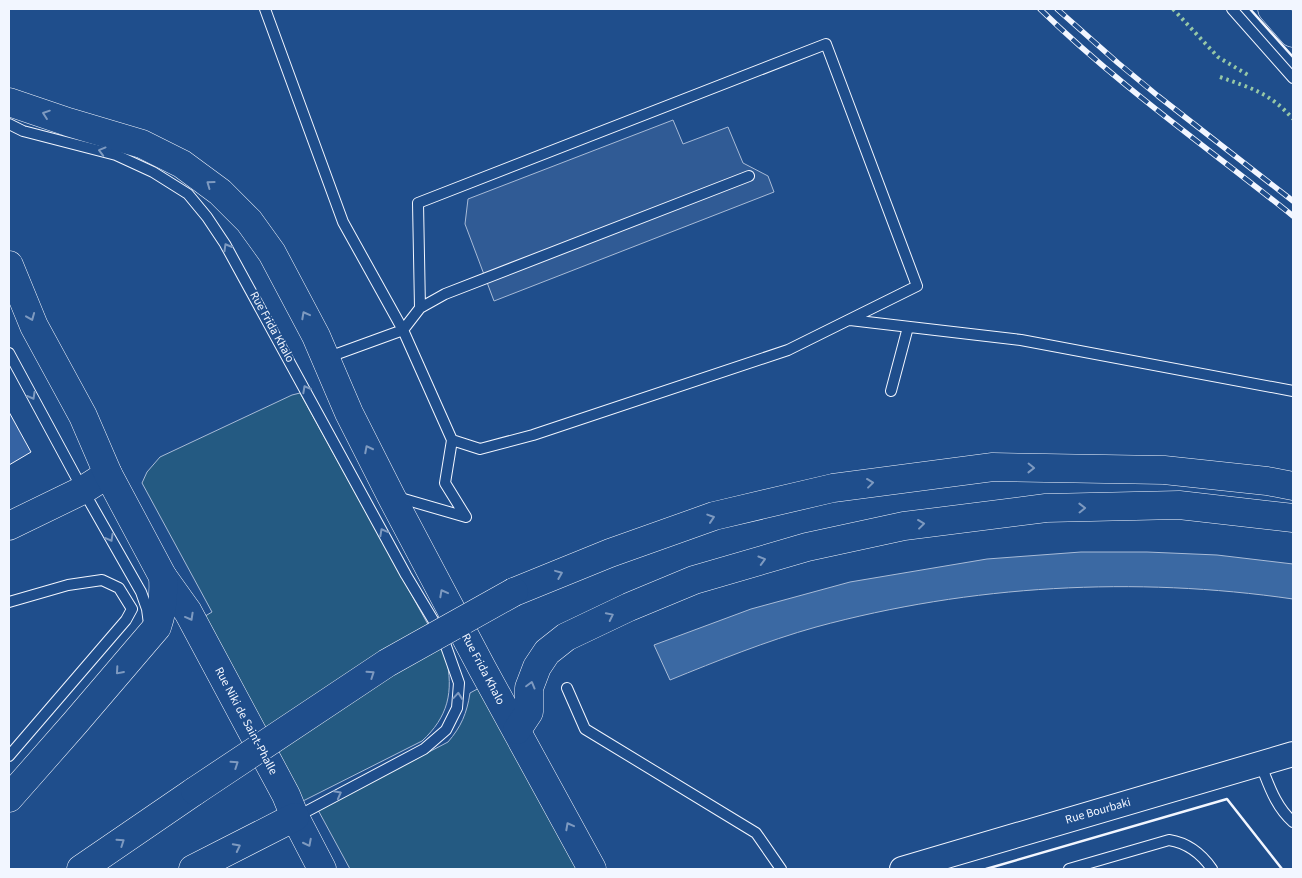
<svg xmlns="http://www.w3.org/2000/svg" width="1302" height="878" font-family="'Source Sans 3',sans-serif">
  <rect width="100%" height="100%" fill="#1f4e8c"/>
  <!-- green -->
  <path fill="#245a82" stroke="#a8bbd7" d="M300,393L446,657C454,692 448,717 422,741L301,802L202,618L212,612L142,483L147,472L160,457L292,395Z
    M481,687L581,869H350L318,810L448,742C461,727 467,713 470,693Z"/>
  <!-- parking -->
  <path fill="#305b95" stroke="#a8bbd7" d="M673,120L683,144L728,127L743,163L768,176L774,192L494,301L465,224L468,199Z"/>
  <!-- water -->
  <path fill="#3b69a3" stroke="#a8bbd7" d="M1081,552H1147L1217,555L1293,564V599C1135,576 971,585 816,627C766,641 717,661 670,680L654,645L751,609L850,582L987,559Z"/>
  <!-- building -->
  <path fill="#3563a3" stroke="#f2f6ff" d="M9,412L31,452L9,465Z"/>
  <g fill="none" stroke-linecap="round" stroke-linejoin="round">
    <!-- service casing -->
    <g stroke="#f2f6ff" stroke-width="12">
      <path id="service" d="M265,9L343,222L403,330L452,440L445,483L466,517L397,497
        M1232,9L1293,78
        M9,124L23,131L116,155L153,172L188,194L207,217L225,244L406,575L442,635L459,683L457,708L446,730L424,749L296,817
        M420,308L418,203L826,44L917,286L788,350L533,435L480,449L452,440
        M850,320L1021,340L1293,391
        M9,353L83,490L141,592L147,609L149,624
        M326,358L403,330L420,308L445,294L749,176
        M891,391L908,327
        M9,602L68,585L102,580L119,588L132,609L126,620L9,756
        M567,688L585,729L756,833L781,869
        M1260,763C1269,785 1275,806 1293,822
        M1069,869L1169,840C1188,843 1201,853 1212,869"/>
    </g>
    <!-- tertiary casing -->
    <g stroke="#f2f6ff" stroke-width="26">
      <path id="tertiary" d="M902,869L1293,754"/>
    </g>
    <!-- secondary casing -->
    <g stroke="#f2f6ff" stroke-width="29">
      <path id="secondary" d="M9,102L68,122L142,144L182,164L220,192L249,221L272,253L316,336L349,413L391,496L482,668L592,869
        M9,526L83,490L108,474
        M163,577L188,612L286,795L295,817L322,869"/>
    </g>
    <!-- trunk casing -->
    <g stroke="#f2f6ff" stroke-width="29">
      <path id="trunk" d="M1272,9L1293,33
        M9,265L34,326L83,416L108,474L163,577C164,595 163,610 157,627L75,723L9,798
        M514,592L610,553L714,516L833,488L993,467L1164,470L1267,481L1293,486
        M517,730L529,712V688L537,667L547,652L566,637L629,607L694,580L807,547L904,526L1046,508L1179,505L1293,518
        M81,869L195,791
        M193,869L295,817"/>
    </g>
    <!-- service -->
    <use href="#service" stroke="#1f4e8c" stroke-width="10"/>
    <!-- tertiary -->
    <use href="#tertiary" stroke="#1f4e8c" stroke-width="24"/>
    <!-- secondary -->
    <use href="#secondary" stroke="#1f4e8c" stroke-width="28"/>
    <!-- trunk -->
    <use href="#trunk" stroke="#1f4e8c" stroke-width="28"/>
    <!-- rail casing -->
    <g stroke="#f2f6ff" stroke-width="5.5">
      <path id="rail" d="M1040,9C1118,85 1208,148 1293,216
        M1057,9L1118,63L1158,96L1293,201"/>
    </g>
    <!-- rail -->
    <use href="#rail" stroke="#1f4e8c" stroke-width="4" stroke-dasharray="11" stroke-linecap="butt"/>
    <!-- trunk-bridge casing -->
    <g stroke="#f2f6ff" stroke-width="29" stroke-linecap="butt">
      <path id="trunk-bridge" d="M195,791L387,663L514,592"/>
    </g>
    <!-- trunk-bridge -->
    <use href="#trunk-bridge" stroke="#1f4e8c" stroke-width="28"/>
    <!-- hedge -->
    <path stroke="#97c8a6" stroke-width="4" stroke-dasharray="2.5 4" stroke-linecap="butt" d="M1173,9L1218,57L1248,75
      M1220,77C1251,88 1270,93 1293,119"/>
    <!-- wall -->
    <path stroke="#f2f6ff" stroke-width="2.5" d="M1250,9L1293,57
      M986,869L1227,799L1282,869"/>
  </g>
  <!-- one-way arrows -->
  <defs><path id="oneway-chevron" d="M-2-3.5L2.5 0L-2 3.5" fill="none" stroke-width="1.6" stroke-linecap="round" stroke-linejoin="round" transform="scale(1.25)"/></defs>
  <g stroke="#7e9ac0">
    <use href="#oneway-chevron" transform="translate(46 114) rotate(-161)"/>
    <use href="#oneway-chevron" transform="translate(102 151) rotate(-165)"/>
    <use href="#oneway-chevron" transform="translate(210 184) rotate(-144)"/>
    <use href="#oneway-chevron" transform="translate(227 247) rotate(-120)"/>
    <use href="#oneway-chevron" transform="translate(305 315) rotate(-118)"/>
    <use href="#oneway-chevron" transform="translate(31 317) rotate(68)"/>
    <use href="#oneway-chevron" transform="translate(306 389) rotate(-118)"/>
    <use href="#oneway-chevron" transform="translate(32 396) rotate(61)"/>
    <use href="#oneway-chevron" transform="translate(368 449) rotate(-117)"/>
    <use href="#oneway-chevron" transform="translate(1031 468) rotate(1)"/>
    <use href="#oneway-chevron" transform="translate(870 483) rotate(-7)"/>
    <use href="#oneway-chevron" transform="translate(1082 508) rotate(-1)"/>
    <use href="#oneway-chevron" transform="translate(711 518) rotate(-18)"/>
    <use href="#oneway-chevron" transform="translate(921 524) rotate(-7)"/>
    <use href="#oneway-chevron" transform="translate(383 532) rotate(-118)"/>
    <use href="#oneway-chevron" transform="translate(110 538) rotate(61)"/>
    <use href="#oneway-chevron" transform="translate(762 560) rotate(-16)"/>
    <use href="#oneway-chevron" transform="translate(559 574) rotate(-22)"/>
    <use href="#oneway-chevron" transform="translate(443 593) rotate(-118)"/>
    <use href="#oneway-chevron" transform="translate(610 616) rotate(-26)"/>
    <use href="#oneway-chevron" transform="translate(190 617) rotate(61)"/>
    <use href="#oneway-chevron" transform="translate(119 671) rotate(131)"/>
    <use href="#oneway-chevron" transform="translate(371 674) rotate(-34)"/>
    <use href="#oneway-chevron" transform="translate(531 685) rotate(-75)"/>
    <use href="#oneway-chevron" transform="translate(458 696) rotate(-85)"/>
    <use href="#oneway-chevron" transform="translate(235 764) rotate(-34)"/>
    <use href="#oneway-chevron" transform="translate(338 794) rotate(-28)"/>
    <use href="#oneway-chevron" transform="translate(569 826) rotate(-118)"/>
    <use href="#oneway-chevron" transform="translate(121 842) rotate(-34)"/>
    <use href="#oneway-chevron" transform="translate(308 843) rotate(63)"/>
    <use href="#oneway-chevron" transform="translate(237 847) rotate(-27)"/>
  </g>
  <g text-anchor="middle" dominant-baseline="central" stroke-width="4" stroke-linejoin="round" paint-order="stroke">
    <!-- street labels -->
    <g font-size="12" fill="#f2f6ff" stroke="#1f4e8c">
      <text transform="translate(272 327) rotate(61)">Rue Frida Khalo</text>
      <text transform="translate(483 669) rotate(62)">Rue Frida Khalo</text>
      <text transform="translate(246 721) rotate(62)">Rue Niki de Saint-Phalle</text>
      <text transform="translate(1098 811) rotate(-16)">Rue Bourbaki</text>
    </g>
  </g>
  <!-- border -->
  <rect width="1302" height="878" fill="none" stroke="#f2f6ff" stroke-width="20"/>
</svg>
